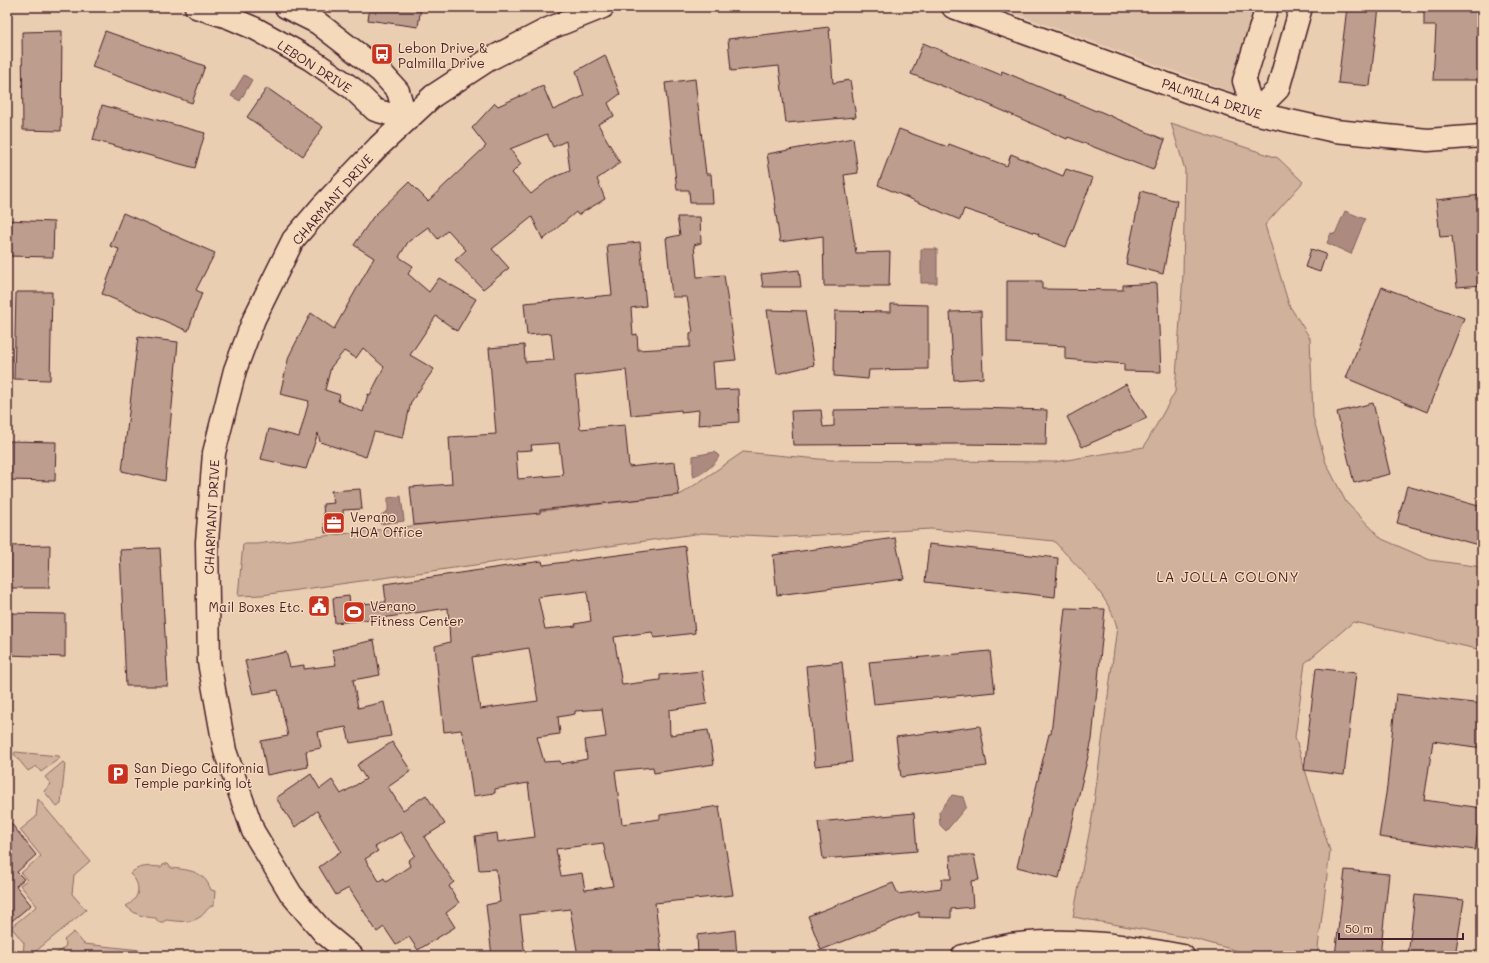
<svg xmlns="http://www.w3.org/2000/svg" width="1489" height="963" font-family="Mali,sans-serif">
  <rect width="100%" height="100%" fill="#eaceb2"/>
  <filter id="ink" filterUnits="userSpaceOnUse"><feTurbulence type="fractalNoise" baseFrequency=".025" numOctaves="2"/><feDisplacementMap in="SourceGraphic" scale="8" xChannelSelector="R" yChannelSelector="G"/><feConvolveMatrix kernelMatrix="1 2 1 2 8 2 1 2 1" color-interpolation-filters="sRGB"/></filter>
  <g filter="url(#ink)">
    <!-- built -->
    <path fill="#dcbfa7" d="M997,7H1262L1238,94Z"/>
    <!-- green -->
    <path fill="#cfb19c" stroke="#8c6864" d="M1171,123L1278,158L1303,182L1265,225L1289,305L1310,338L1313,417L1326,463L1346,502L1382,539L1430,560L1482,567V650L1353,622L1305,663L1295,737L1330,851L1317,956H1256L1191,938L1073,917L1092,818L1117,627C1108,593 1077,567 1054,541L931,529L785,537L702,533L262,595L238,596L243,544H256L679,495L683,493L743,452L830,460L1055,462L1144,447L1175,392L1183,275L1185,170Z
      M15,752L59,756L60,758L41,772L36,766L28,771L14,754Z
      M63,762L65,764L61,804L57,807L44,791L51,784L45,777Z
      M38,799L90,861L74,875L72,894L86,910L30,956H23L24,943L11,927L37,906L20,885L27,880L21,873L41,856L20,830L36,817Z
      M164,864H168L171,868C190,870 204,871 211,890L215,891L214,905C208,906 205,914 200,917C190,924 177,921 166,920L163,922H158L156,918C143,917 135,915 126,906C140,899 142,884 130,874C138,865 150,866 161,867Z
      M74,932L84,944L197,956H53L65,947L66,943L64,940Z"/>
    <!-- water -->
    <path fill="#ad8a7f" stroke="#855f5d" d="M244,75L252,80L240,101L231,96Z
      M1345,211L1365,219L1351,254L1327,243L1331,233L1335,234Z
      M921,249H937V283H921Z
      M715,452L719,456C716,464 702,475 693,477V456Z
      M401,496L404,521L380,524L381,515L388,511V498Z
      M952,795L963,797L966,807L946,831L940,825L939,812Z"/>
    <!-- building -->
    <path fill="#bd9d8d" stroke="#4a1f2b" fill-rule="evenodd" d="M370,7H421L418,27L368,20Z
      M1347,7H1379L1370,86L1338,83Z
      M1424,7H1482V80H1433L1436,26H1424Z
      M829,27L833,83L850,80L856,117L786,123L779,66L731,71L728,39Z
      M62,31L61,131L23,130L22,32Z
      M105,31L205,66L192,103L92,67Z
      M923,43L1001,75L1002,71L1096,111L1097,110L1165,140L1153,170L1068,137L1067,139L976,99L911,74Z
      M605,55L620,94L608,103L614,116L598,124L620,163L597,179L605,199L578,215L576,212L543,240L532,217L492,249L509,268L483,289L455,260L466,250L448,230L438,239L428,227L408,242L399,257L413,266L408,274L429,292L439,278L476,299L457,331L436,316L410,355L434,369L411,402L403,438L374,432L366,457L320,442L318,433L306,469L261,459L269,429L299,437L309,401L280,394L289,356L311,313L334,329L374,258L354,245L373,217L409,182L428,201L486,146L472,128L495,103L498,106L543,86L553,110L584,96L576,71ZM547,134L553,147L566,141L570,171L551,178L531,194L512,173L521,164L510,149ZM363,348L384,367L370,395L368,394L363,412L338,401L340,395L325,390L331,367L344,351L356,358Z
      M695,79L706,174H711L713,203H690L689,190H677L665,83Z
      M267,88L323,127L303,156L247,117Z
      M102,105L205,133L195,168L93,140Z
      M899,129L948,147L949,144L1007,166L1011,154L1063,176L1066,169L1093,178L1066,247L1038,236L1039,234L964,209L960,220L878,185Z
      M853,138L858,173L844,175L856,253L890,252L889,286H824L823,236L780,242L775,208H776L767,154Z
      M1141,191L1177,201L1163,274L1126,264Z
      M1482,195V285L1457,287L1452,236L1440,237L1436,200Z
      M123,213L215,253L196,290L202,293L188,331L102,294L119,249L110,246Z
      M677,217H700L701,243L694,245L697,277L724,275L736,360L713,362L715,390L738,389L739,422L698,425L699,410L681,412V410L631,415L626,370L575,376L580,429L625,425L629,467L675,462L679,495L540,510V513L414,525L410,487L452,484L449,437L496,434L489,348L524,345L525,362L554,360L551,333L527,335L524,303L612,295L607,245L640,242L646,306L631,308L633,335L637,334L638,350L690,347V333L693,332L687,297H672L666,238L680,235ZM559,443L563,475L518,479L516,451L532,450L531,445Z
      M7,220L54,222L53,257L7,256Z
      M1311,249L1326,254L1320,272L1305,267Z
      M799,270L801,287H763L761,274Z
      M1007,281H1042V289L1123,290V285L1157,283L1161,372L1124,371V364L1065,359V346L1007,343Z
      M1382,287L1464,318L1427,412L1346,378Z
      M16,292H52L50,380L14,379Z
      M891,304L928,305V369L869,370L868,379L834,376L835,311L891,312Z
      M767,310L805,311L814,365L777,374Z
      M981,311L983,378L954,380L950,312Z
      M138,337L178,342L165,481L122,471Z
      M1126,384L1147,418L1082,447L1067,417Z
      M1373,403L1390,474L1354,483L1337,412Z
      M975,408L1047,410L1046,445L960,444L793,445L791,411L821,410L823,427L834,426V410Z
      M7,441L56,442L55,481L7,480Z
      M1407,486L1482,507V546L1397,523Z
      M360,489L362,509L343,510L344,530L325,533L323,504L334,503L331,491Z
      M895,538L904,579L777,595L773,555Z
      M929,544L1058,558L1055,597L925,582Z
      M50,545L49,588H7V546Z
      M685,546L695,633L654,638L652,632L614,637L622,685L660,680V675L702,671L707,704L669,710L670,735L708,730L714,764L654,773L653,767L615,771L622,824L660,819V815L719,806L733,895L655,903L662,956H578L570,909L520,915L525,956H492L486,905L500,902L496,869L479,870L475,836L497,833L498,842L535,837L528,783L495,789V793L473,796L466,747L461,730L444,732L435,646L450,642L448,608L382,618L335,623L333,598L349,596L350,605L386,602L384,584L542,561L543,565ZM587,591L591,621L575,624L576,626L545,629L538,597ZM529,648L538,701L480,709L472,657ZM602,709L606,737L585,740L587,759L561,764L560,761L544,762L537,737L560,734L558,717L575,714V711ZM603,843L613,886L585,890L582,873L561,876L556,849Z
      M160,548L168,686H126L120,550Z
      M1065,608L1105,609L1092,740L1059,878L1017,867L1049,734H1051Z
      M7,613L65,614V657L7,655Z
      M374,640L380,675L353,680L358,708L384,702L391,736L350,743L346,727L318,732L321,748L306,751L308,767L267,775L261,741L288,736L278,690L253,694L245,661L286,652L290,667L304,665V669L336,665L332,650Z
      M990,651L995,692L874,704L869,662Z
      M842,662L852,762L815,766L806,666Z
      M1316,668L1356,673L1344,775L1304,770Z
      M1396,694L1482,704V748L1433,741L1424,800L1482,808L1475,850L1379,837L1387,787Z
      M980,726L987,766L901,777L896,737Z
      M392,742L411,771L388,787L403,810L426,795L445,824L424,837L454,882L449,886L459,903L446,913L455,927L418,950L409,937L396,945L384,927L377,932L349,888L336,895L319,867L341,851L317,811L295,827L276,798L311,774L320,789L332,780L341,794L366,779L357,765ZM401,832L415,855L408,861L410,866L386,882L384,878L379,881L365,859L378,851L375,847Z
      M914,813L917,851L823,859L818,822Z
      M7,818L36,855L17,872L24,879L16,886L31,905L7,925Z
      M950,855H974L979,880L971,881L973,907L951,909V918L919,917V912L821,950L808,916L893,883L898,894L941,888L942,879H951Z
      M1345,870L1389,874L1380,956H1335Z
      M1415,895L1464,900L1455,956H1408Z
      M735,930L737,956H698L697,935Z"/>
    <g fill="none" stroke-linecap="round" stroke-linejoin="round">
      <!-- secondary casing -->
      <g stroke="#4a1f2b" stroke-width="25">
        <path id="secondary" d="M196,7L228,17L256,29L310,59L352,88L375,110L406,119
          M286,7L318,23L380,71L398,91L406,119
          M953,7L1186,91L1254,113L1335,131L1428,140L1482,136
          M1254,113L1278,89L1301,7
          M1254,113L1244,81L1267,7
          M352,956L323,932L291,894L253,831L225,751L209,662L207,542L214,453L235,370L254,319L293,240L323,205L379,146L433,96L488,60L548,29L603,7
          M963,956C978,952 994,948 1010,945C1069,937 1126,945 1183,956"/>
      </g>
      <!-- secondary -->
      <use href="#secondary" stroke="#f4d9bb" stroke-width="22"/>
    </g>
  </g>
  <!-- icons -->
  <defs>
    <g id="bus-square" transform="scale(1.15)"><rect x="-9" y="-9" width="18" height="18" rx="4" fill="#c8321e" stroke="#f4d9bb"/><path d="M-5-6H5V4H4V6H2V4H-2V6H-4V4H-5ZM-3.5-4V0h7V-4ZM-3.5 1.2v1.5H-2V1.2ZM2 1.2v1.5H3.5V1.2Z" fill="#fff"/></g>
    <g id="office-square" transform="scale(1.15)"><rect x="-9" y="-9" width="18" height="18" rx="4" fill="#c8321e" stroke="#f4d9bb"/><path d="M-6-3h4V-5.5h4V-3h4V5H-6ZM-1-4.5V-3h2v-1.5ZM-6 0V1H6V0Z" fill="#fff"/></g>
    <g id="civic-square" transform="scale(1.15)"><rect x="-9" y="-9" width="18" height="18" rx="4" fill="#c8321e" stroke="#f4d9bb"/><path d="M-.6-6.5H3V-4.5H.6V-3L4-1V1h2V6H-6V1h2V-1L-.6-3ZM-1.2 2.5V6h2.4V2.5Z" fill="#fff"/></g>
    <g id="stadium-square" transform="scale(1.15)"><rect x="-9" y="-9" width="18" height="18" rx="4" fill="#c8321e" stroke="#f4d9bb"/><path d="M0-5a6.5 5 0 1 0 0 10a6.5 5 0 1 0 0-10ZM-3.5-1.8h7v3.6h-7Z" fill="#fff"/></g>
    <g id="parking-square" transform="scale(1.15)"><rect x="-9" y="-9" width="18" height="18" rx="4" fill="#c8321e" stroke="#f4d9bb"/><path d="M-3.5-5.5H1a3.5 3.5 0 0 1 0 7H-1V5.5H-3.5ZM-1-3.4V-.6H.8a1.4 1.4 0 0 0 0-2.8Z" fill="#fff"/></g>
  </defs>
  <g fill-rule="evenodd">
    <use href="#bus-square" x="382" y="54"/>
    <use href="#office-square" x="334" y="523"/>
    <use href="#civic-square" x="319" y="606"/>
    <use href="#stadium-square" x="354" y="612"/>
    <use href="#parking-square" x="118" y="774"/>
  </g>
  <g text-anchor="middle" dominant-baseline="central" stroke-width="3" stroke-linejoin="round" paint-order="stroke">
    <!-- poi labels -->
    <g font-size="13" fill="#4a1f2b" stroke="#f4d9bb" text-anchor="start">
      <text x="398" y="47">Lebon Drive &amp;<tspan x="398" dy="15">Palmilla Drive</tspan></text>
      <text x="350" y="516">Verano<tspan x="350" dy="15">HOA Office</tspan></text>
      <text x="370" y="605">Verano<tspan x="370" dy="15">Fitness Center</tspan></text>
      <text x="304" y="606" text-anchor="end">Mail Boxes Etc.</text>
      <text x="134" y="767">San Diego California<tspan x="134" dy="15">Temple parking lot</tspan></text>
    </g>
    <!-- street labels -->
    <g font-size="13" fill="#4a1f2b" stroke="#f4d9bb">
      <text transform="translate(315 66) rotate(33)">LEBON DRIVE</text>
      <text transform="translate(1212 98) rotate(18)">PALMILLA DRIVE</text>
      <text transform="translate(332 199) rotate(-49)">CHARMANT DRIVE</text>
      <text transform="translate(211 517) rotate(-87)">CHARMANT DRIVE</text>
    </g>
    <!-- neighbourhood labels -->
    <g font-size="14" letter-spacing="1" fill="#4a1f2b" stroke="#f4d9bb">
      <text x="1228" y="576">LA JOLLA COLONY</text>
    </g>
  </g>
  <!-- margin -->
  <rect width="1489" height="963" fill="none" stroke="#f4d9bb" stroke-width="24"/>
  <rect x="12" y="12" width="1465" height="939" fill="none" stroke="#4a1f2b" stroke-width="1.5" filter="url(#ink)"/>
  <!-- scale -->
  <path d="M1339 933v6h124v-6" fill="none" stroke="#4a1f2b" stroke-width="2"/>
  <text x="1345" y="933" font-size="12" fill="#4a1f2b" stroke="#f4d9bb" stroke-width="3" paint-order="stroke">50 m</text>
</svg>
